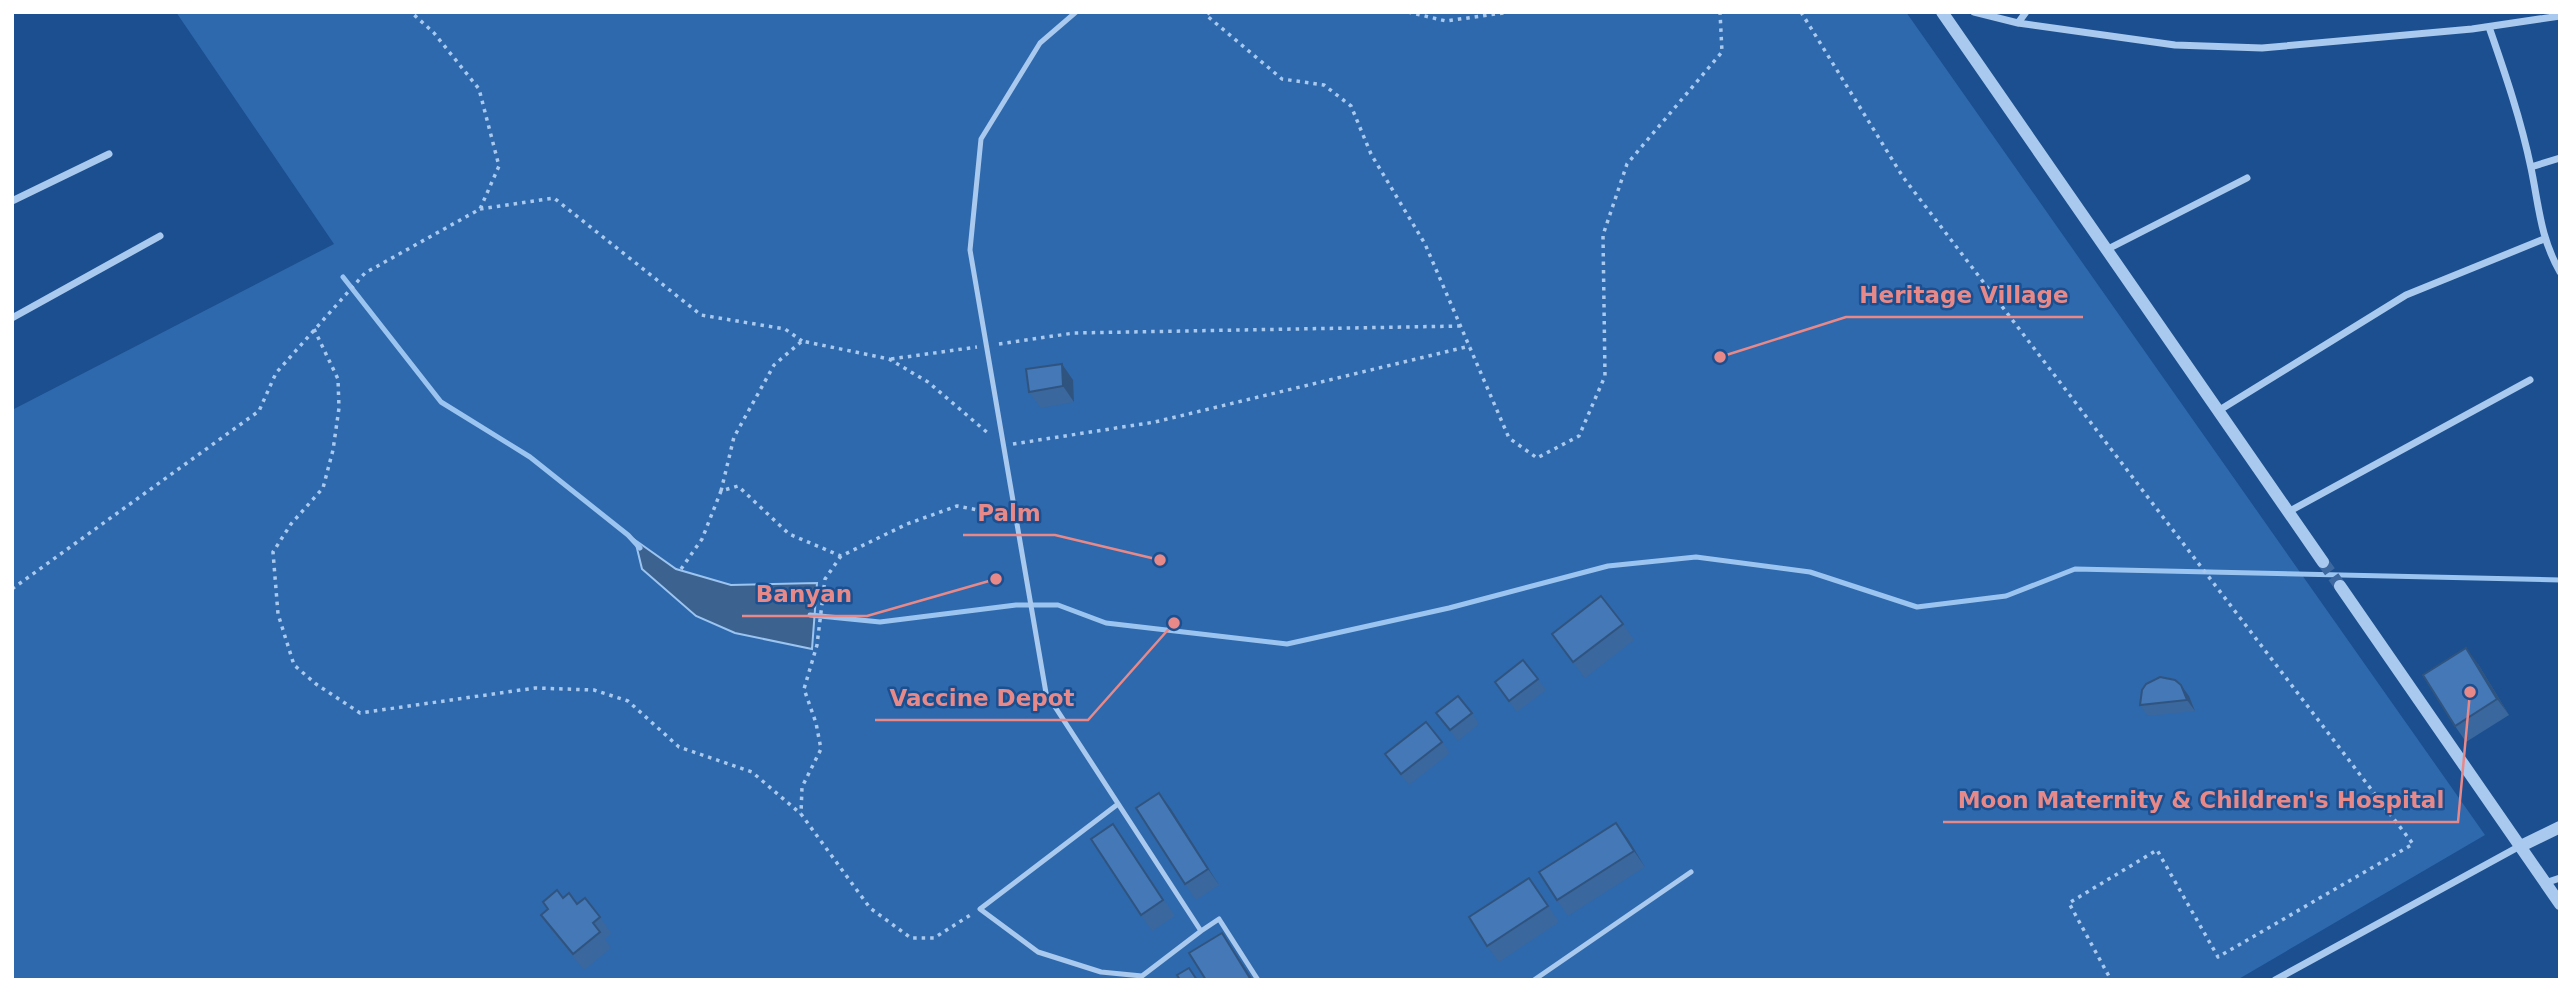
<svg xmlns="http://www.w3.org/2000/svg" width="2572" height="992" font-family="'DejaVu Sans',sans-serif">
  <rect width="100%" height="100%" fill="#1b4f8f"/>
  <!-- green -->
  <path fill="#2e69ad" d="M176,12H1906L2485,835L2237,980H12V410L334,244Z"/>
  <!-- water -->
  <path fill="#3c6290" stroke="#9cc4f0" stroke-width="2" d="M635,540L676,569L731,585L817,583L812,649L735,633L696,616L642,569Z"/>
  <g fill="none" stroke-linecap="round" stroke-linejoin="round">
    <!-- stream -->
    <path stroke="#9cc4f0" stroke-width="5" d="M343,277L441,402L530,457L628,535L640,548
      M810,615L880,622L1016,605H1058L1106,623L1287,644L1449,608L1608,566L1696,557L1810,572L1917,607L2006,596L2075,569L2560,580"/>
    <!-- tertiary-tunnel -->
    <path stroke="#3d69a0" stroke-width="12" stroke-dasharray="12 6" stroke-linecap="butt" d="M2323,562L2340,586"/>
    <!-- path -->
    <path stroke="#a9c9ee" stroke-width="3.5" stroke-dasharray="3.5 5" stroke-linecap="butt" d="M1210,12L1206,15L1282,79L1324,85L1351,106L1371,154L1425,244L1509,438L1537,458L1579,436L1605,376L1603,235L1627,164L1722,52L1720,12
      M1408,12L1446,21L1510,12
      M1801,12L1903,177L2413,844L2218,957L2157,850L2069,903L2111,980
      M480,209L554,198L701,315L785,329L802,341
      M314,329L338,379L339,408L333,450L323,488L291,524L273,552L278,614L294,665L316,684L360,713L535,688L594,690L628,701L679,747L752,772L801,814
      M999,344L1074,333L1461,326
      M891,359L977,347
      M1013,444L1155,422L1470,346
      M721,491L734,437L774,365L802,341L889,359L928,382L989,434
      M841,556L825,579L817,645L804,689L816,723L821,749L802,787L801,814L870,908L911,938H934L972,914
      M681,569L702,539L721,491L738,486L789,534L841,556L907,524L957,506L1004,515
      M12,589L259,411L276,373L365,273L480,209L499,166L479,89L434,33L411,12"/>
    <!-- service -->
    <path stroke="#a9c9ee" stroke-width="5" d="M1076,12L1040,43L981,139L970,250L1046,693L1201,931L1219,919L1258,980
      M1118,804L980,909L1038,952L1101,972L1142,976L1201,931
      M1534,980L1691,872"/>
    <!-- minor -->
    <path stroke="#a9c9ee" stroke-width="7" d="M1974,12L2018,23L2175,45L2262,48L2472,29L2560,16
      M2018,23L2026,12
      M2489,27C2505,73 2521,120 2531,168C2539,206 2540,237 2560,272
      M2531,167L2560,158
      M12,201L109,154
      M2106,250L2247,178
      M12,318L160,236
      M2218,411L2406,295L2544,239
      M2288,512L2530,380
      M2545,883L2560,878
      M2275,980L2520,846"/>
    <!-- tertiary -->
    <path stroke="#a9c9ee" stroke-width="12" d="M1942,12L2323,562
      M2340,586L2560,904
      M2521,846L2560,827"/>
  </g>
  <!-- wall -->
  <path fill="#3a679d" d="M1073,380L1074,402L1041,408L1029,392Z
    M1623,624L1634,640L1585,678L1552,634Z
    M1523,660L1546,690L1517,712L1495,682Z
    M2478,664L2509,715L2466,742L2455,726Z
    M2189,696L2195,711L2148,716L2140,705Z
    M1436,713H1472L1479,724L1458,741Z
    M1442,742L1450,753L1409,785L1385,754Z
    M1171,809L1219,885L1196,900L1185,884Z
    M1616,823L1645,867L1568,916L1557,900Z
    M1113,824L1175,916L1152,931L1141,915Z
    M1540,894L1559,922L1499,962L1487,946Z
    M563,898L577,904L600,917L611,933L605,939L611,948L584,970L552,931L541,915Z"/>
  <!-- shaded-wall -->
  <path fill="#305480" d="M1062,364L1073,380L1074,402L1063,386Z
    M2466,648L2478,664L2509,715L2497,699Z
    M2181,685L2189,696L2195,711L2187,700Z
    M1159,793L1171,809L1219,885L1208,869Z
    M1616,823L1628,839L1645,867L1634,851Z
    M1222,933L1236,954L1253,980H1251Z"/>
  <!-- building -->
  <path fill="#4478b7" stroke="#305480" stroke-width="2" d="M1062,364L1063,386L1029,392L1026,369Z
    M1601,596L1623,624L1573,662L1552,634Z
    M2466,648L2497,699L2455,726L2423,675Z
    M1523,660L1538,679L1509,701L1495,682Z
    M2160,677L2175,680L2181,685L2187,700L2140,705L2142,690L2146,684Z
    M1458,696L1472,713L1450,730L1436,713Z
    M1426,722L1442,742L1401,774L1385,754Z
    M1159,793L1208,869L1185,884L1136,808Z
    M1616,823L1634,851L1557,900L1539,872Z
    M1113,824L1163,900L1141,915L1091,839Z
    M1529,878L1548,906L1487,946L1469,917Z
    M557,890L563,898L569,893L577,904L585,898L600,917L593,923L600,932L573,954L541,915L548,909L543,902Z
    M1222,933L1251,980H1206L1189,953Z
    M1189,968L1197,980H1180L1177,975Z"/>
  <!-- callouts -->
  <path fill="none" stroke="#e88989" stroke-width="2.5" d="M1720 357L1846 317H2083M1160 560L1055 535H963M996 579L867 616H742M1174 623L1088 720H875M2470 692L2458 822H1943"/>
  <g fill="#e88989" stroke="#1b4f8f" stroke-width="2.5">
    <circle cx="1720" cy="357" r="7"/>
    <circle cx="1160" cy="560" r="7"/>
    <circle cx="996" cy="579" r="7"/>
    <circle cx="1174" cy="623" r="7"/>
    <circle cx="2470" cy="692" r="7"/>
  </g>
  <g font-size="23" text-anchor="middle" font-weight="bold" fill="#e88989" stroke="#1b4f8f" stroke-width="5" stroke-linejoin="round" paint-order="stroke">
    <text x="1964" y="303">Heritage Village</text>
    <text x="1009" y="521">Palm</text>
    <text x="804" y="602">Banyan</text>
    <text x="982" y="706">Vaccine Depot</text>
    <text x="2201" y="808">Moon Maternity &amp; Children's Hospital</text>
  </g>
  <!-- border -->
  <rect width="2572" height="992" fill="none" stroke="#ffffff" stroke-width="28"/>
</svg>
